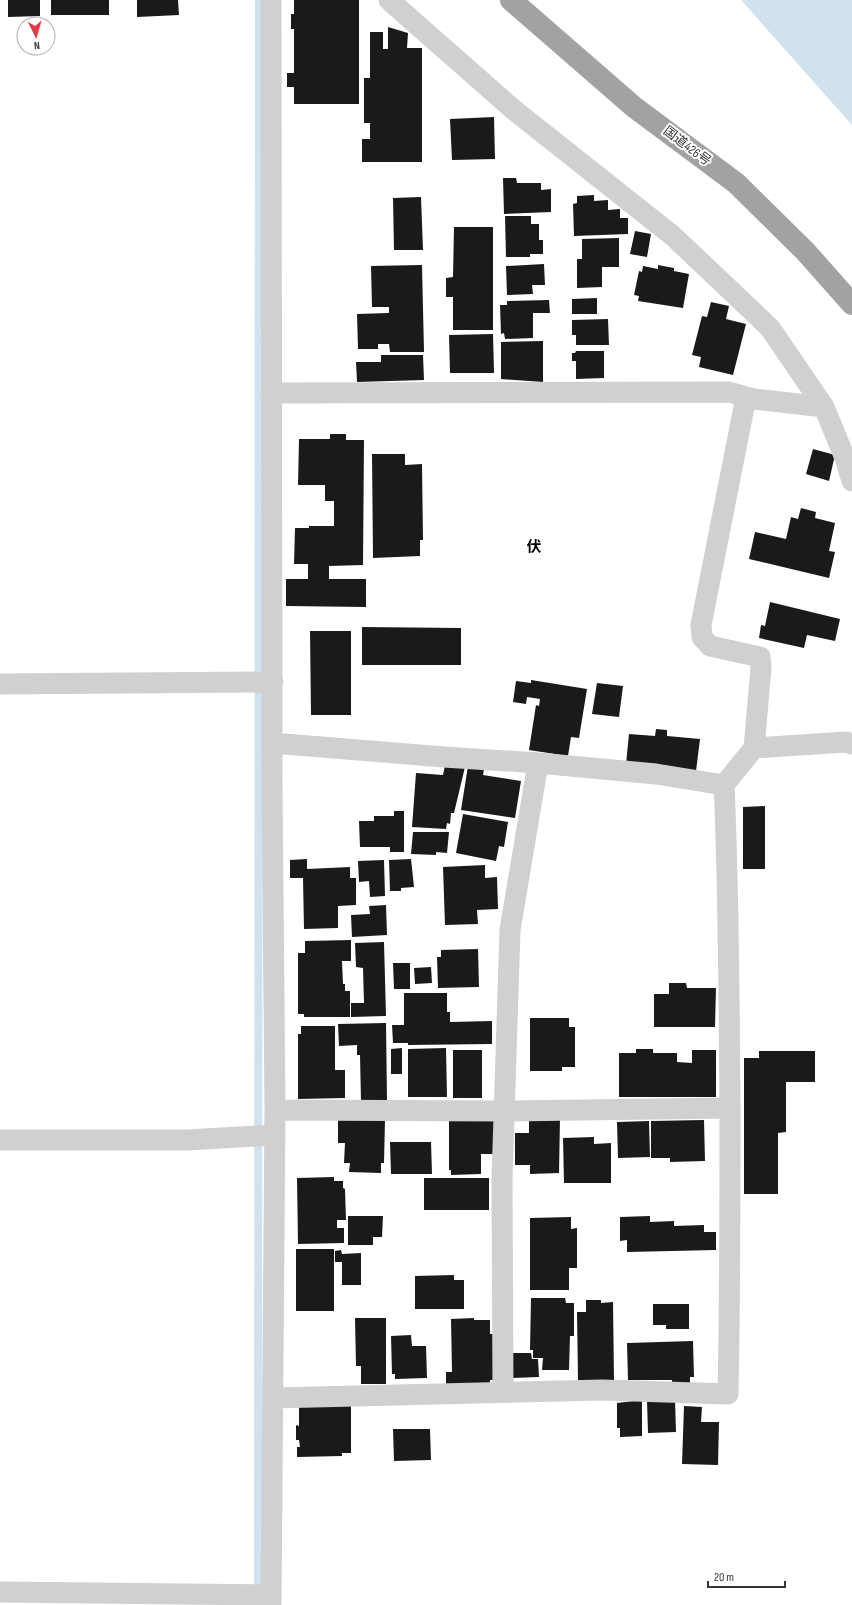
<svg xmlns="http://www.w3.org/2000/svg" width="852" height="1605" font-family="'Sofia Sans Condensed','Noto Sans JP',sans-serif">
  <rect width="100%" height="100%" fill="#fff"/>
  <!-- water -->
  <path fill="#cfe2ee" d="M741,0H852V125Z"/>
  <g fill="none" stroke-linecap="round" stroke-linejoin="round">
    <!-- stream -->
    <path stroke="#cfe2ee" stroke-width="8" d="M258,1595L259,0"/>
  </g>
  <!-- building -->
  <path fill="#1a1a1a" d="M8,0H40V16L8,17Z
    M51,0H109V15H51Z
    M137,0H178L179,15L137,17Z
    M294,0H359V104H294V87H287V73H294V29H291V14H294Z
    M388,27L408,33L407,48H422V162H362V139H370V123H364V78H370V32H383V49H388Z
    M494,117L495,159L452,160L450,119Z
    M503,178H516L517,183H541V190L551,189V212L504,214Z
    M594,195V201L608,200V210L620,209V218H628V234L574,236L573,204L577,203V196Z
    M421,197L423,250H394L393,198Z
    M505,216H531V224H539V240H543V254H530V257H506Z
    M454,227H493V330H453V297H446V278L453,277Z
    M635,231L651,234L647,257L630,254Z
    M619,238V267H602V287L577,288V259H582V239Z
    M544,264L545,285H532L533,294L507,295L506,266Z
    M422,265L424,352H390L389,344H378V349H358L357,314L389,313V307H372L371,266Z
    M658,265L674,268V271L689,274L683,308L638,301L639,296L634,295L639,271L642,272L643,266L658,269Z
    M597,298V314H572V299Z
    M549,300L550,313H533V338L505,339L504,333L501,334L500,305H507V301Z
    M711,302L729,306L726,319L746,324L733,375L699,367L701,357L692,355L702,316L707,317Z
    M608,319L609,345H576V335H572V320Z
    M493,334L494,373H450L449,335Z
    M543,341V382L501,379V342Z
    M576,351H604V378L576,379V361H572V353H575Z
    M381,355H423L424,380L357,382L356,362H381Z
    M330,434H346V440H364L363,565L329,566V579H366V607L286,606V579H308V564H294L295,528H309V526H334V501H325V485H298L299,439H330Z
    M813,449L835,455L829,481L806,474Z
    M372,454H405V465L422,464L423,540H420V556L373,558Z
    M801,508L816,512L815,518L835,523L829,551L835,552L829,578L749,559L755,532L786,539L791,517L798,519Z
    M770,602L840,619L835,641L807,635L804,648L759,638L761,625L765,626Z
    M362,627L461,628V665H362Z
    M310,631H351V715H311Z
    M531,680L587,689L579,738L571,737L568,756L529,750L536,705L539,706L540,699L527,697L526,704L513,702L516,681L531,683Z
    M597,683L623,686L619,717L592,714Z
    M656,729L667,730V736L700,739L696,771L626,764L629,734L655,736Z
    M445,765L465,767L454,813H451L450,824L447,823L446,829L412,827L416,773L443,775Z
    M468,766L484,769L483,775L521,781L515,818L461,810Z
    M765,806V869H743V807Z
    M394,811H404V852H390V847H360L359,821H374V816H394Z
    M463,814L508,822L504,847L499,846L496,861L456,853Z
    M413,832H449L447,853L436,852V855L411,854Z
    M307,859V869L350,867V878H356V905L338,906V928L304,929L303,878H290V860Z
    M411,859L414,887L401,888V891H390L389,860Z
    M384,860L385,896L370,897L369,881L359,882L358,861Z
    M485,865V878L497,877L498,909L477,910L478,924L445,925L443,867Z
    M386,905L387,935L352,937L351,915L370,914L369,906Z
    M351,940V961H342L343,984H345V991H350V1017H304V1014H298V953H305V941Z
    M384,942L386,1016L351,1017V1003H364L363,968L356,967L355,943Z
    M478,949L479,987L438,988L437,957H441V950Z
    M393,963H410V989H394Z
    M431,967L432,983L415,984L414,968Z
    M669,983H686L687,988H716L715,1027H654V994H669Z
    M404,993H447V1012H450V1022L492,1021V1044L408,1045V1043H393L392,1025H404Z
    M530,1018H569V1027H575V1067H562V1071H530Z
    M386,1023L387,1101H361L360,1055H357V1045L339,1046L338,1024Z
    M301,1026H335V1070H345V1098L298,1099V1034H301Z
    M402,1048V1074H391V1049Z
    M446,1048L447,1097H408V1049Z
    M636,1049H653V1053H677V1062L692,1063V1050H716V1097H619V1053H636Z
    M453,1050H482V1098H453Z
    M759,1051H815V1082H786V1132L778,1133V1194H744V1058H759Z
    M529,1118H560L559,1173L530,1174V1165H515V1133H529Z
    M338,1119L385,1120L384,1163H381V1173L349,1172L350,1163H344L345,1143H338Z
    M449,1119H494V1154H481V1174L451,1175V1170H449Z
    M704,1120L705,1161L670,1162V1158H651V1121Z
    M649,1121L650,1157L618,1158L617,1122Z
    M594,1137V1144L611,1143V1183H564L563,1138Z
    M390,1142H431L432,1174H391Z
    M334,1177V1181H343V1188L345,1189L346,1220H337V1228H344V1243L298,1244L297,1178Z
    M424,1178H489V1210H424Z
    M348,1216H383L382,1237H373V1245H348Z
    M650,1216V1222L674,1221V1226L704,1225V1232H716V1250L627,1252V1240L620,1241V1217Z
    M571,1217V1229L577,1228V1268H569V1290H530V1218Z
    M296,1249H334V1311H296Z
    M341,1250L342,1254L361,1253V1285H342V1262H335V1251Z
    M454,1275V1280H464V1309H415V1276Z
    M531,1298H565L566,1303H574V1336H570L569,1370H542L543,1358H533V1350H530Z
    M586,1300H601V1303L613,1302L614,1380H578L577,1312H586Z
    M653,1304H689V1329H666V1325H653Z
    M355,1318H386V1384H361V1366H356Z
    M474,1318V1320H490V1334H493L494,1380H490V1384L446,1385V1372H452L451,1319Z
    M411,1335L412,1346H426L427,1378L395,1379V1374H392L391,1336Z
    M693,1341L694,1377H690V1384L672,1385V1380H628L627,1343Z
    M511,1353H531L532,1359H538L539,1377L512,1378Z
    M642,1400V1436L620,1437V1428H617V1403Z
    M675,1400L676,1432L648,1433L647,1401Z
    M299,1401L351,1405V1453H342V1456L297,1457V1447H300L299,1440H296V1425L299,1426Z
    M684,1406L702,1407L701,1422H719L718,1465L682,1464Z
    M393,1429H430L431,1460L394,1461Z"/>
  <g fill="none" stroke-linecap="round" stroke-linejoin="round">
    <!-- minor -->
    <path stroke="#d0d0d0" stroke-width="21" d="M389,0L514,110L673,236L770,328L824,407L845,458L852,481
      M271,393L729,392L754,399L824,407
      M746,397L701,625L702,637L710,646L760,657L761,668L754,748
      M0,684L273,682
      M272,743L444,757L538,763L656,774L724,785
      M275,1110L504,1111L730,1108
      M0,1140H187L274,1135
      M503,1391L502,1179L510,930L538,763
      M273,1398L602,1390L728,1394C730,1299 730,1204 730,1109C729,1001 729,893 724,785L754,748L846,742L852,744
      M0,1592L271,1595
      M271,1605L275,1110L272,784L271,0"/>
    <!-- trunk -->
    <path stroke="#a2a2a2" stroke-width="22" d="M511,0L634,107L736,183L805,251L852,304"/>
  </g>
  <g text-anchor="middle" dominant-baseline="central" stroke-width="4" stroke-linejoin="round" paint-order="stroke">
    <!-- street labels -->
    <g font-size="13" fill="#333" stroke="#fff">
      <text transform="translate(687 146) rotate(37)">国道426号</text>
    </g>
    <!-- quarter labels -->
    <g font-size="15" font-weight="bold" fill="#000" stroke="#fff">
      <text x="534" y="547">伏</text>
    </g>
  </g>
  <!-- north arrow -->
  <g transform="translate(36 36) rotate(175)"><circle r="19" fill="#ffffff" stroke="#adadad"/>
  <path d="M0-3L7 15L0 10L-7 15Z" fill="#e63946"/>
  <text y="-6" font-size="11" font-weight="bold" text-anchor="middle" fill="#333333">N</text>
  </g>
  <!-- scale -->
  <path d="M708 1581v6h77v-6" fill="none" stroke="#333333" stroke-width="2"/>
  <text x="714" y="1581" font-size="12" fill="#333333" stroke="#ffffff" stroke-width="3" paint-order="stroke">20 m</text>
</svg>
